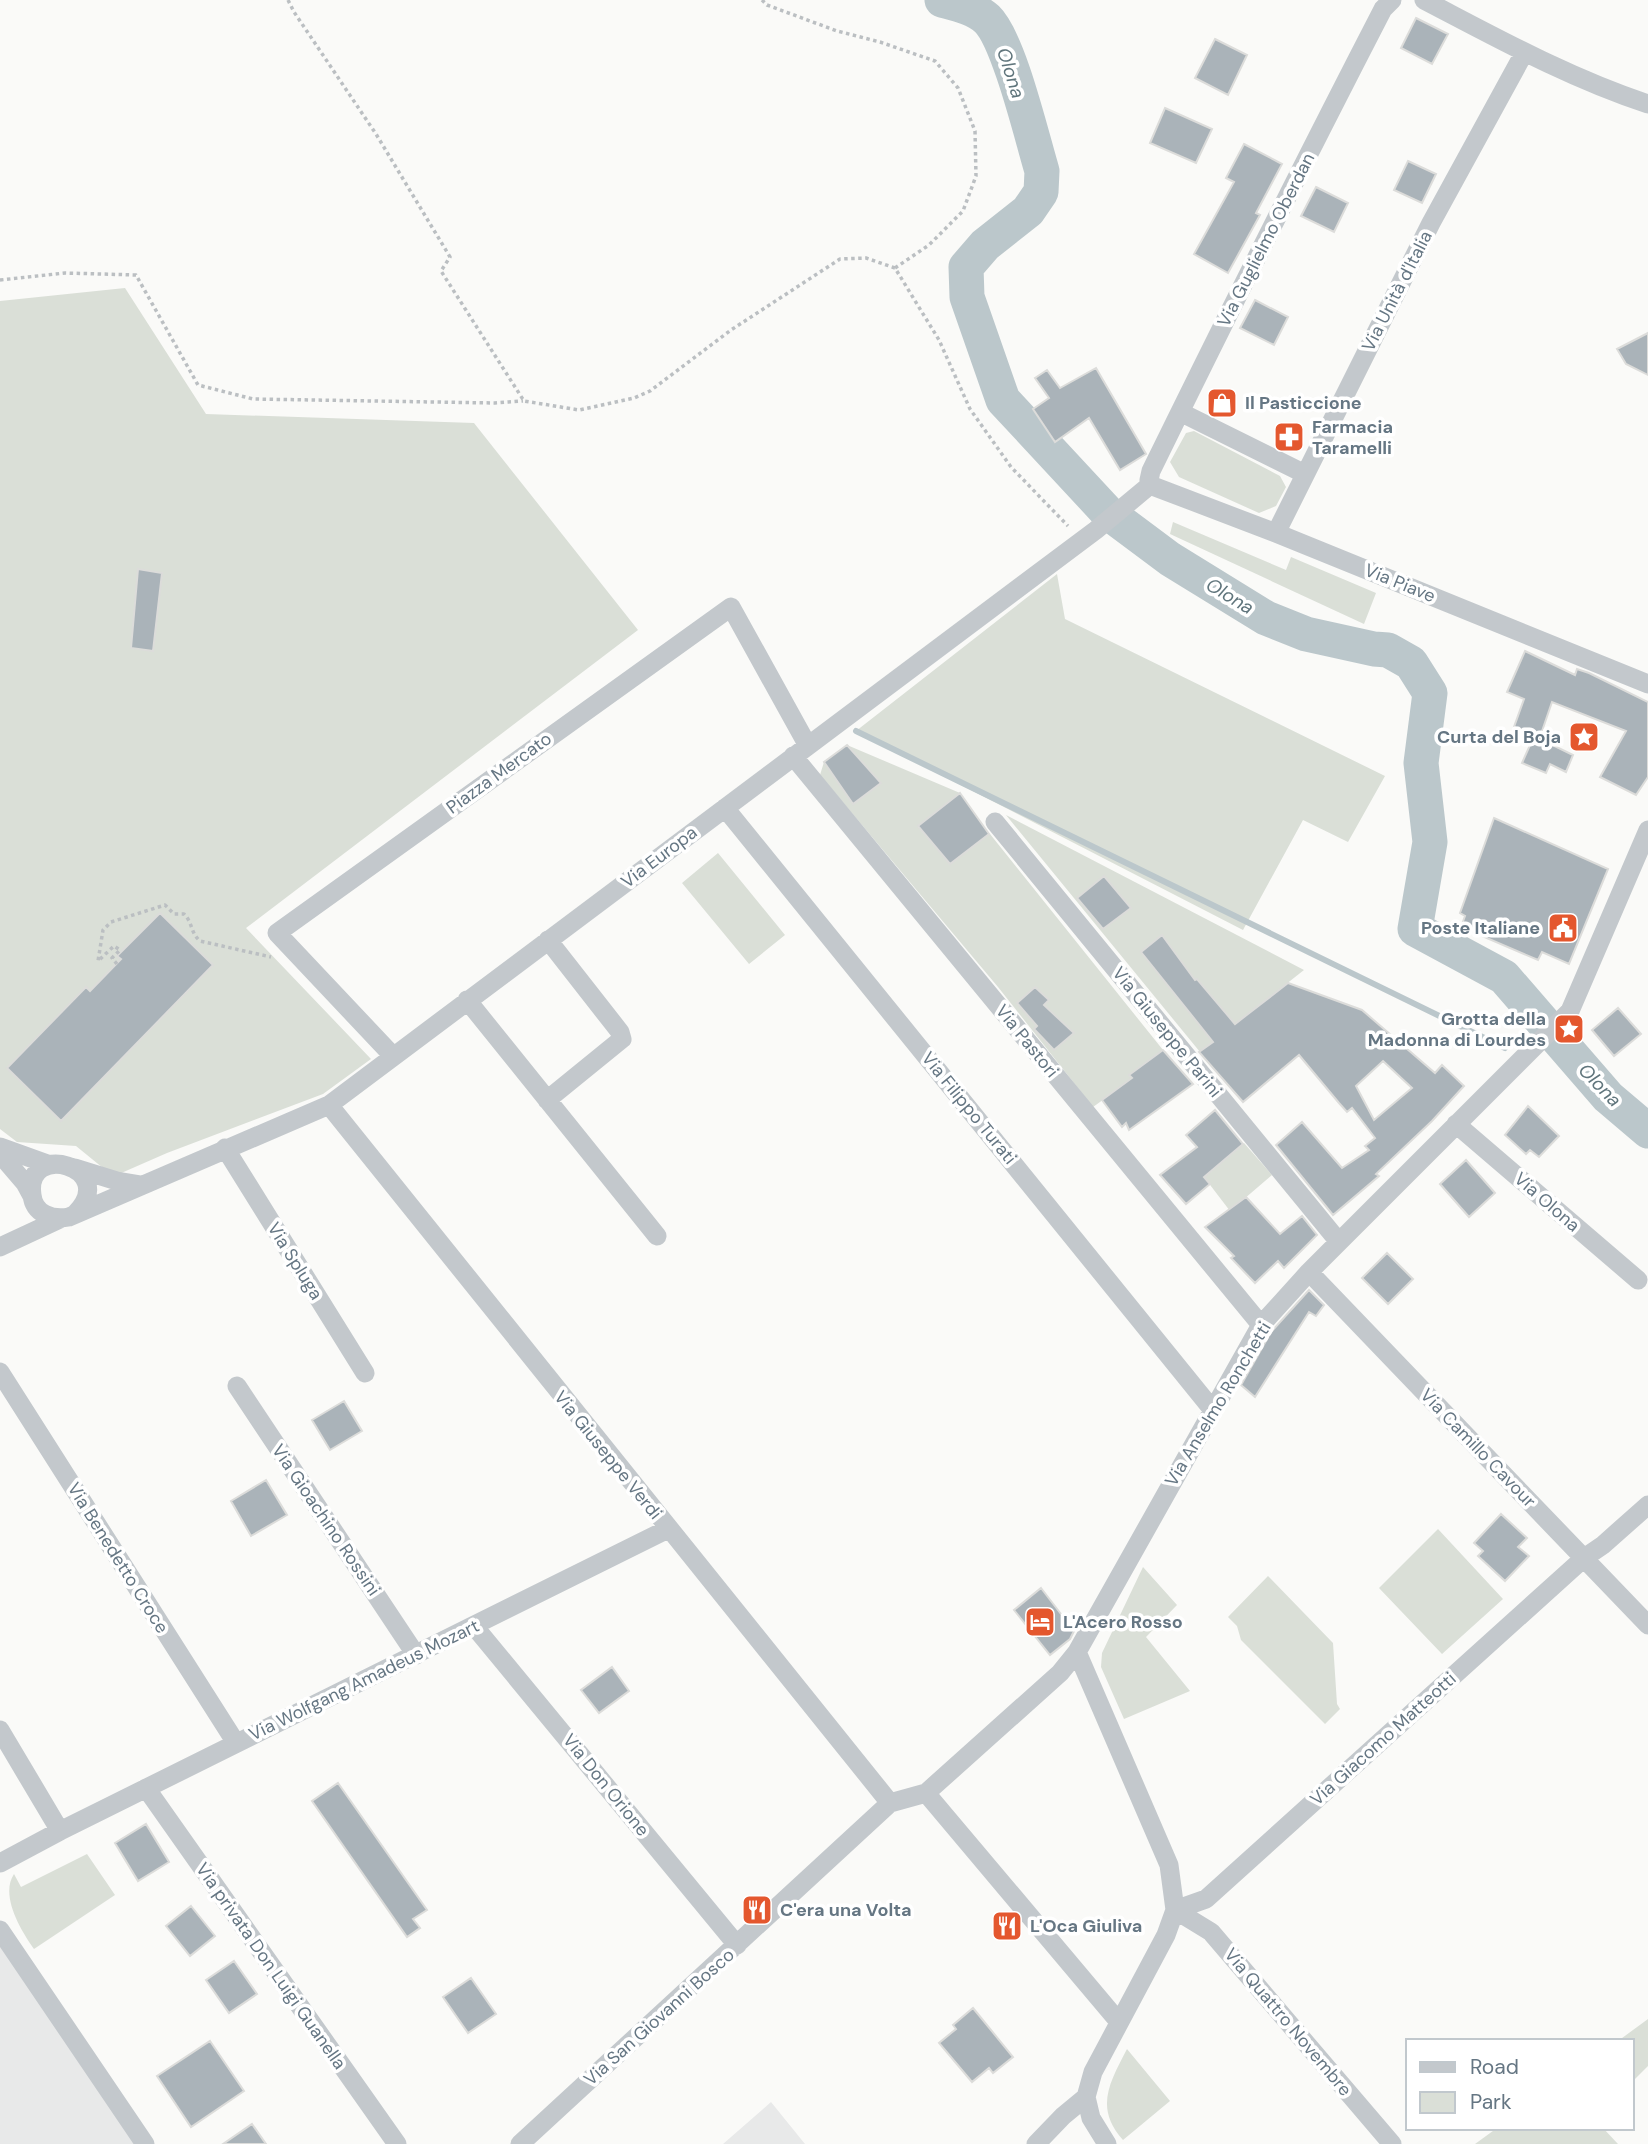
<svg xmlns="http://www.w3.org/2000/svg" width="1648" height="2144" font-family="'DM Sans',sans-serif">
  <rect width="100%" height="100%" fill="#fafaf8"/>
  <!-- built -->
  <path fill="#e8e9e9" d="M0,1943L138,2144H0Z
    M771,2102L805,2144H723Z"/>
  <!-- green -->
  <path fill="#dadfd7" d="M125,288L206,414L474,423L638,630L246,928L371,1059L323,1094L167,1153L119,1174L103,1168L76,1146L17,1142L0,1129V301Z
    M1194,431L1280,476L1286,487L1276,506L1259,513L1179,477L1170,462L1186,433Z
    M1173,522L1286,570L1291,557L1376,593L1364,624L1170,534Z
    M1057,574L1065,619L1385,776L1348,842L1303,820L1243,930L856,731Z
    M847,745L960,793L918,827L950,864L990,834L1163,1050L1130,1074L1132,1079L1093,1107L998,987L820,775L824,762L853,803L880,782Z
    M1006,815L1304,970L1200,1052Z
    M718,853L785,935L749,964L682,883Z
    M1244,1143L1272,1175L1230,1211L1204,1177Z
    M1438,1529L1503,1599L1442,1654L1379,1588Z
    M1143,1567L1177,1605L1146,1637L1190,1691L1124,1719L1101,1667L1102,1653Z
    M1268,1576L1333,1643L1337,1704L1340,1709L1325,1724L1241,1640L1237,1626L1228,1617Z
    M87,1854L115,1895L34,1949C20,1929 0,1895 14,1874L21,1887Z
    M1648,2019V2066L1632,2082V2041H1618Z
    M1127,2049L1170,2101L1123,2140C1094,2108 1110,2082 1127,2049Z
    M1497,2128H1603L1618,2144H1475Z"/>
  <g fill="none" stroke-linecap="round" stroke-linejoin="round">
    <!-- stream -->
    <path stroke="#bbc7cb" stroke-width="6" d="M856,731L1505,1048"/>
    <!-- river -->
    <path stroke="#bbc7cb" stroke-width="35" d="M942,0C957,4 975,8 987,19C1009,40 1032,138 1042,171L1041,192L1028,211L985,245L966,267L967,297L1003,400L1107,512L1170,559L1266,618L1306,634L1374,649L1388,650L1411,663L1430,693L1421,763L1430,842L1415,929L1504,977L1608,1097L1648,1131"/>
  </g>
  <!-- building -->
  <path fill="#aab3b9" stroke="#dcdcda" stroke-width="2" fill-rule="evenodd" d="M1416,18L1448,34L1432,64L1401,48Z
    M1215,39L1247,55L1228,95L1195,78Z
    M1165,108L1212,129L1196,163L1150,143Z
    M1244,144L1282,164L1256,213L1260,215L1228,273L1194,254L1234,182L1226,178Z
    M1408,161L1436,174L1422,203L1394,190Z
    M1316,187L1348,203L1334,232L1301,216Z
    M1255,300L1288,317L1274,345L1240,328Z
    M1648,333V375L1626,364L1617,349Z
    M1096,368L1146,454L1120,470L1089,418L1055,442L1033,409L1049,398L1035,378L1047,370L1060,388Z
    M138,569L162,573L153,651L131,648Z
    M1525,651L1575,675L1577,669L1589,673L1648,702V777L1636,795L1600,777L1626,731L1552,702L1540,737L1514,727L1524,699L1507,692Z
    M1534,736L1573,755L1566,772L1550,764L1546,773L1522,763Z
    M847,745L881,783L853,804L824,762Z
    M960,793L989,834L950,864L918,826Z
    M1494,818L1608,869L1569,964L1542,952L1538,960L1461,927L1465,916L1460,913Z
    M1104,876L1131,908L1103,929L1077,898Z
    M160,913L213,965L61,1121L7,1068L86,987L90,991L121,959L117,956Z
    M1162,935L1195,980L1197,979L1235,1024L1288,983L1362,1010L1435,1073L1442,1065L1464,1086L1432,1121L1376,1174L1379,1176L1333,1215L1276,1145L1302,1122L1342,1168L1369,1150L1365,1146L1375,1138L1352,1108L1347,1112L1339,1103L1299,1055L1243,1102L1199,1052L1213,1042L1141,952ZM1383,1061L1412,1088L1374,1120L1356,1086Z
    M1035,987L1049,1000L1044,1005L1074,1033L1054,1050L1034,1029L1037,1026L1017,1003Z
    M1618,1008L1641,1034L1614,1056L1592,1030Z
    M1163,1050L1193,1084L1129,1130L1126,1123L1122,1127L1102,1100L1132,1078L1129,1075Z
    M1528,1106L1559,1136L1539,1157L1530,1150L1526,1154L1505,1135Z
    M1215,1110L1243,1144L1204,1177L1210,1184L1186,1204L1160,1175L1197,1147L1186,1135Z
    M1466,1160L1495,1193L1469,1217L1440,1184Z
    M1246,1197L1280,1234L1302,1216L1317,1235L1284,1268L1278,1261L1255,1283L1231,1258L1234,1256L1205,1227Z
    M1387,1253L1413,1279L1388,1304L1362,1278Z
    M1309,1290L1324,1305L1316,1316L1309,1312L1255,1397L1241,1385L1271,1332Z
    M344,1401L362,1431L330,1450L312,1420Z
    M266,1480L287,1515L251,1536L231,1501Z
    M1501,1514L1527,1538L1518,1547L1529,1556L1505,1581L1478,1556L1483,1551L1474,1543Z
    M1041,1588L1074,1631L1070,1639L1050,1655L1014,1610Z
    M612,1667L629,1691L599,1713L581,1690Z
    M338,1783L427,1910L413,1919L420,1928L407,1937L312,1801Z
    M146,1824L169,1862L138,1881L115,1843Z
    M191,1906L215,1936L190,1956L166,1926Z
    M234,1961L257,1994L229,2013L206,1980Z
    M471,1978L496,2014L468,2033L443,1997Z
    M973,2008L1013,2057L993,2073L989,2068L972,2082L939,2043L956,2029L953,2025Z
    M210,2041L244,2091L191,2127L157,2076Z
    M252,2124L266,2144H223Z"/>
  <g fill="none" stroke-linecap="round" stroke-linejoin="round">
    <!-- path -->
    <path stroke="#bbbfc2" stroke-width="3.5" stroke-dasharray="3.5 3.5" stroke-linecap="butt" d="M288,0L294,12L376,134L450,257L441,271L524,401L579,410L634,398L650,391L731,330L840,259L866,258L895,268L939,340L970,409L1011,467L1068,526
      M762,0L767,5L837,31L880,42L935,61L958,88L975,131L976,176L963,211L929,245L895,268
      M0,280L65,273L136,275L198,385L253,399L495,403L523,401
      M117,964L112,958L120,950L114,946L98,961L103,930L111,922L165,905L174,914H184C193,923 190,932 200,941L271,957"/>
    <!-- minor -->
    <path stroke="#c3c8cc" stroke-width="19" d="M1424,0C1497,38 1569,78 1648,104
      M1180,412L1305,474
      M1150,485L1149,480L1151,471C1227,316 1304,162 1383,9L1392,0
      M1150,485L1276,533L1648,684
      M1276,533L1431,223L1524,53
      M793,756L1261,1325
      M725,808L1212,1409
      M995,822L1339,1242
      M467,1000L657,1236
      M393,1056L277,933L731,607L808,746
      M547,1100L622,1039L620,1032L548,940
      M329,1105L890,1803
      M1456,1124L1638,1280
      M0,1147L50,1165
      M225,1148L365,1373
      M0,1154L25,1183L32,1196
      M75,1168L117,1181L141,1185
      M76,1213C120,1167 24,1140 32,1195C34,1214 52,1220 69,1217L329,1105L1096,530L1150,485
      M0,1247L60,1219
      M1309,1272L1648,1625
      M0,1372L236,1743
      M237,1386L416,1655
      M474,1626L737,1945
      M1077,1652L1169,1865L1175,1910L1166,1935L1093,2072L1086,2097L1091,2118L1107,2144
      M0,1730L60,1831
      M146,1788L397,2144
      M926,1793L1119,2022
      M0,1863L60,1831L668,1529
      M1175,1910L1206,1899L1584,1558L1603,1545L1648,1505
      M1175,1910L1211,1932L1392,2144
      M0,1930L145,2144
      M520,2144L890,1803L926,1793L1060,1673L1077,1652L1261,1325L1309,1272L1570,1011L1648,830
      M1036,2144L1063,2116L1086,2097"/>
  </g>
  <!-- icons -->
  <defs>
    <g id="shop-square" transform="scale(1.575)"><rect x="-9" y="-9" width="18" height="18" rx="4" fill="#e4572e" stroke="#fff"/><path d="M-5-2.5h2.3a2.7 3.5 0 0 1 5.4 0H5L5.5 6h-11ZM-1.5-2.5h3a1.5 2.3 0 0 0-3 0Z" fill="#fff"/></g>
    <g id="pharmacy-square" transform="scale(1.575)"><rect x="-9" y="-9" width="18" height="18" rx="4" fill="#e4572e" stroke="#fff"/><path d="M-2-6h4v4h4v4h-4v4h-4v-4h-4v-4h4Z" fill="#fff"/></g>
    <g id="sight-square" transform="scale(1.575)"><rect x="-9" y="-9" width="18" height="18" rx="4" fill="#e4572e" stroke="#fff"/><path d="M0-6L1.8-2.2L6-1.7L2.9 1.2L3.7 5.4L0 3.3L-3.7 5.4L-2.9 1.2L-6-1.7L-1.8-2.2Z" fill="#fff"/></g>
    <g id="civic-square" transform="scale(1.575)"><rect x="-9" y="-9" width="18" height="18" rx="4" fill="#e4572e" stroke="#fff"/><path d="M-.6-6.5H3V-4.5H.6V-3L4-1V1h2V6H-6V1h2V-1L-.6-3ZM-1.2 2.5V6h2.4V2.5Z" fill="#fff"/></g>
    <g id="hotel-square" transform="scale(1.575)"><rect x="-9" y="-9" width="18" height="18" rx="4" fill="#e4572e" stroke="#fff"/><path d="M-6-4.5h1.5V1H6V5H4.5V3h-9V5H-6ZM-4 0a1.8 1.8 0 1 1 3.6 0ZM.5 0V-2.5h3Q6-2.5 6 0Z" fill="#fff"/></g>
    <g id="restaurant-square" transform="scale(1.575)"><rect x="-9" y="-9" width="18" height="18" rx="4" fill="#e4572e" stroke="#fff"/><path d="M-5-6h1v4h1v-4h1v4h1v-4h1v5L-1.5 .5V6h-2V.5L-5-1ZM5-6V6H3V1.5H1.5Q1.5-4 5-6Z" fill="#fff"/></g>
  </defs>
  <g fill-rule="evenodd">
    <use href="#shop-square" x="1222" y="403"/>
    <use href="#pharmacy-square" x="1289" y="437"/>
    <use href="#sight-square" x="1584" y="737"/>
    <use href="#civic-square" x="1563" y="928"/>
    <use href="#sight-square" x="1569" y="1029"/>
    <use href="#hotel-square" x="1040" y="1622"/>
    <use href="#restaurant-square" x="757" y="1910"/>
    <use href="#restaurant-square" x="1007" y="1926"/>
  </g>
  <g text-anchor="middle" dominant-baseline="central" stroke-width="7" stroke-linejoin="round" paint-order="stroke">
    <!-- street labels -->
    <g font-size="18" fill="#657683" stroke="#fff">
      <text transform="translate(1266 240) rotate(-63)">Via Guglielmo Oberdan</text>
      <text transform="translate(1397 291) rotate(-63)">Via Unità d'Italia</text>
      <text transform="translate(1400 583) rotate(22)">Via Piave</text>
      <text transform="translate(499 773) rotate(-36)">Piazza Mercato</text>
      <text transform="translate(659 857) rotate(-37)">Via Europa</text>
      <text transform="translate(1167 1032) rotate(51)">Via Giuseppe Parini</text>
      <text transform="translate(1027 1041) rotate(51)">Via Pastori</text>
      <text transform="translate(969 1108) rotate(51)">Via Filippo Turati</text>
      <text transform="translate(1547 1202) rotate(41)">Via Olona</text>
      <text transform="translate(295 1261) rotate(58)">Via Spluga</text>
      <text transform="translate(1218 1404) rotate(-59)">Via Anselmo Ronchetti</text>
      <text transform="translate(1478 1448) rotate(46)">Via Camillo Cavour</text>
      <text transform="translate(608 1455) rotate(51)">Via Giuseppe Verdi</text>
      <text transform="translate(326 1520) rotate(56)">Via Gioachino Rossini</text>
      <text transform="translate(118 1558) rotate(58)">Via Benedetto Croce</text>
      <text transform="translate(364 1680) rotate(-26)">Via Wolfgang Amadeus Mozart</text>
      <text transform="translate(1383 1739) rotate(-42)">Via Giacomo Matteotti</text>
      <text transform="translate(606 1785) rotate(51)">Via Don Orione</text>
      <text transform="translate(271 1966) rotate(55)">Via privata Don Luigi Guanella</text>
      <text transform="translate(659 2017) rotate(-42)">Via San Giovanni Bosco</text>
      <text transform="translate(1288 2022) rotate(50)">Via Quattro Novembre</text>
    </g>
    <!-- poi labels -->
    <g font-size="18" font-weight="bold" fill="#657683" stroke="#fff" text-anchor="start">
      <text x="1245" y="403">Il Pasticcione</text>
      <text x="1312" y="427">Farmacia<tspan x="1312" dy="21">Taramelli</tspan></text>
      <text x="1561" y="737" text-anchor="end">Curta del Boja</text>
      <text x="1540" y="928" text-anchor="end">Poste Italiane</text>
      <text x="1546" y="1019" text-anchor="end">Grotta della<tspan x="1546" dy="21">Madonna di Lourdes</tspan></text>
      <text x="1063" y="1622">L'Acero Rosso</text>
      <text x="780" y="1910">C'era una Volta</text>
      <text x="1030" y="1926">L'Oca Giuliva</text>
    </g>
    <!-- water labels -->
    <g font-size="19" font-style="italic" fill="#60757c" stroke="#fff">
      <text transform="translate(1011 73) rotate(72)">Olona</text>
      <text transform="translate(1230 596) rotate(31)">Olona</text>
      <text transform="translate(1600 1085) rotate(46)">Olona</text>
    </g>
  </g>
  <!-- legend -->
  <rect x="1406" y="2039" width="228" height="91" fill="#ffffff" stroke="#c1c8cd" stroke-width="2"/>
  <rect x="1420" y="2062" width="35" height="10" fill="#c3c8cc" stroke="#c1c8cd" stroke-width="2"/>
  <text x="1470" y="2074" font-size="21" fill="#657683">Road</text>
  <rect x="1420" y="2092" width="35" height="21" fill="#dadfd7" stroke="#c1c8cd" stroke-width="2"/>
  <text x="1470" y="2109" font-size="21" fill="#657683">Park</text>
</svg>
